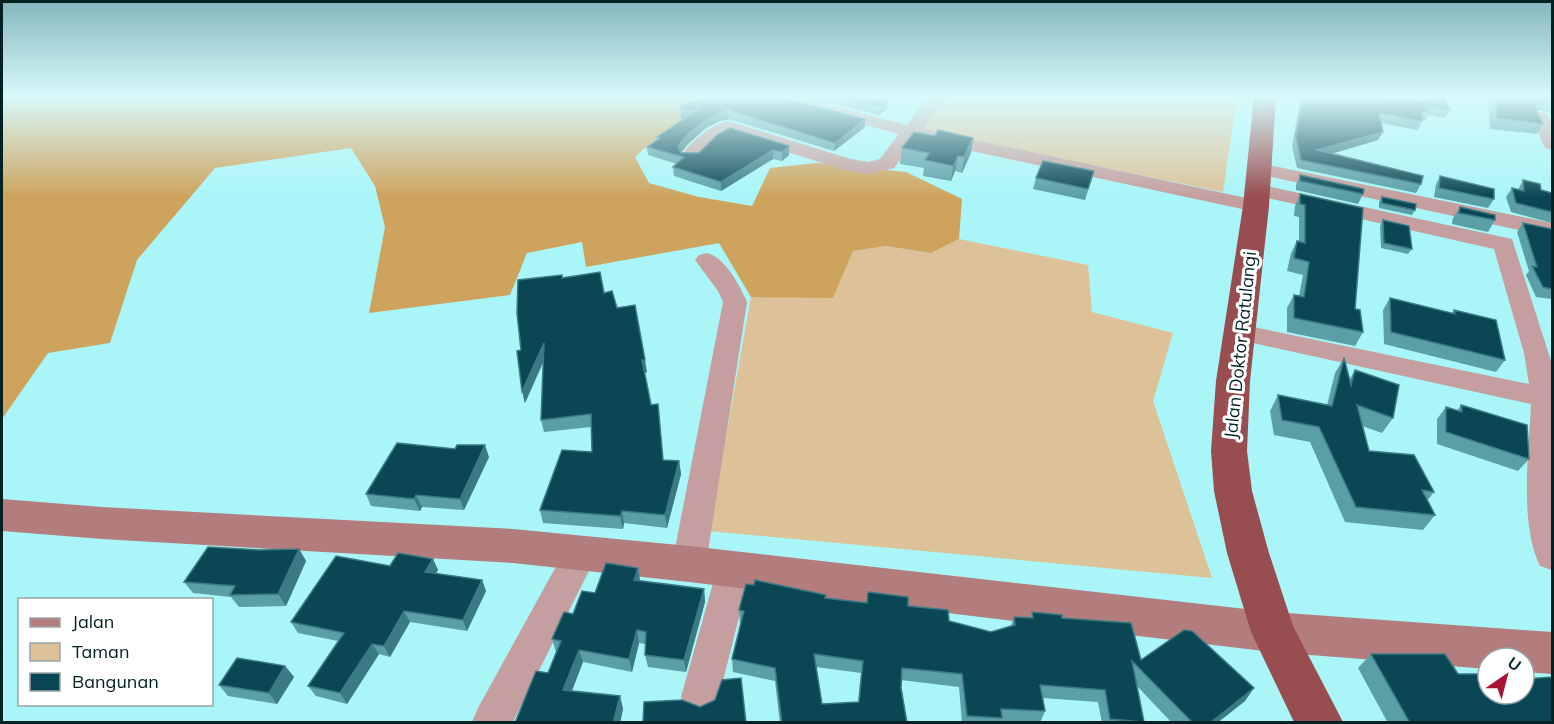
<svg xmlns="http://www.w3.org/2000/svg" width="1554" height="724" font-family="Mulish,sans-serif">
  <rect width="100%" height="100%" fill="#a9f5f7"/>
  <!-- green -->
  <path fill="#ddc299" d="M941,96H1237L1223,192L916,129Z
    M959,239L1088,265L1092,312L1173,333L1153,401L1212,578L709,531L751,297H833L853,251L886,246L931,253Z"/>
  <!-- forest -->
  <path fill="#cea35e" d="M2,96H701L704,98L674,129L649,144L635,157L649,183L699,197L752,206L770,168L817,163L906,172L962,199L959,239L931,253L886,246L853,251L833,298L751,297L719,243L586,267L582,242L527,253L510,295L369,313L385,227L375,186L351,148L215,168L137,260L110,343L48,353L2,419Z"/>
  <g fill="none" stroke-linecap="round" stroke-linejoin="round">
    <!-- street -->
    <path fill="#c59f9f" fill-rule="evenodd" d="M768,96H796L907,125L929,96H947L923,129L1256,200L1264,201L1267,206L1264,211L1256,212L916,139L894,168L868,174L848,171L730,134L717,141L698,160H684L681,156C692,140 709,126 728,121L851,159L868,162L880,159L899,134L771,100Z
      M1541,112L1548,114L1552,123V150L1545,148L1532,118L1534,114Z
      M1259,163L1552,223V237L1252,173L1249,169L1252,165Z
      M1257,184L1512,239L1552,364V570L1540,566C1519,524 1529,451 1531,404L1239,340L1230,338L1226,332L1230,326L1239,324L1529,384L1524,353L1494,249L1250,194L1246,190L1250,186Z
      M707,253C725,257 740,286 747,302L706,564L701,574L689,578L677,574L672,564L723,302L718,291L695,260L699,255Z
      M581,539L593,543L598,553L513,722H472L478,708L569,543Z
      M734,555L746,559L751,569L719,697L714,710L700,716L686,710L681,697L717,569L722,559Z"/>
    <!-- secondary -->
    <path fill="#b37c7d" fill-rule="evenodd" d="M2,499L102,507L513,529L689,546L1273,612L1552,632V674L1524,672V658H1488V669L1273,652L689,582L513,563L102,539L2,531Z"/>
    <!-- highway -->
    <path fill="#984d50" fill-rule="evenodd" d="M1254,96H1276L1269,206L1250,381L1247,451L1252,491L1269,553L1293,626L1343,722H1294L1251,632L1227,553L1214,491L1211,451L1216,381L1243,206Z"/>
  </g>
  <!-- wall -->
  <path fill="#5a9ea6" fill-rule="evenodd" d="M706,96L865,127L834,151L729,119L720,121L706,128L689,143L681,152L699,153L789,146V155L782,161L773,159L721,191L674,176L673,167L677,164L648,155L647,147L657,139V137L683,119L681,120L680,106Z
    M803,96H867L888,101L887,109L879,115Z
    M1301,96H1373L1427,101L1424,97L1415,96H1443L1450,110L1445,118L1428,115L1425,121L1422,120L1418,130L1381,123L1378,140L1331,154L1421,184L1416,193L1297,168L1292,146Z
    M1491,96H1525L1552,99V119L1549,112L1540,110L1537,111L1543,124L1537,134L1490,129L1488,100Z
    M935,136L973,138L971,153L962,173L955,171L951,181L923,176L924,168L900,164L902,148Z
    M1094,171L1085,200L1033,189L1036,178Z
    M1300,175L1363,194L1358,204L1296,190V185Z
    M1440,176L1494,199L1488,208L1434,197L1436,184Z
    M1523,180L1541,190L1552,193V223L1511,212L1506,197L1512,188L1518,190Z
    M1300,194L1355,309L1363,332L1355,346L1287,332V308L1294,295L1299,296L1303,275L1287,271L1291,253L1297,241H1299V217L1294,216L1295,206Z
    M1382,197L1415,210L1412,215L1379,208V202Z
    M1460,207L1495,220L1488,232L1452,224L1453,218Z
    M1383,220L1412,249L1408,254L1381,248L1380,226Z
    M1523,223L1552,229V299L1536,297L1526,275L1529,271L1517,232Z
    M563,278L604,293L617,308L647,372L645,373L663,460L679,461L681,474L667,528L624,523L623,529L543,523L540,510L592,452L591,427L544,432L541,420L543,363L525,403L522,391L521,350Z
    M1390,298L1452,313L1454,310L1505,360L1496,372L1384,344L1383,310Z
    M1344,358L1350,379L1355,370L1393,418L1382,433L1362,426L1369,451L1434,492L1427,501L1435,515L1423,530L1345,522L1310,442L1274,435L1270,411L1278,395L1327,405L1335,373Z
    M1461,405L1529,459L1518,471L1437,444V419L1446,407L1457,411Z
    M489,457L464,510L422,507L420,511L371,506L366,494Z
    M299,549L306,561L286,606L239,607L231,597L193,593L184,582L260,550Z
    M433,559L438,570L436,573L482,580L486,591L467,631L410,622L390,657L379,654L347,704L316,696L308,686L338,641L298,633L291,622L390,566Z
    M638,568L640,581L704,589L705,602L686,672L648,667L645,655V644L639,643L632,672L583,662L572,691L620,696L623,709L620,723H515L548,673L556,652L552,639L573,614L595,593Z
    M825,598L908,606L949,621L991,632L1011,626L1014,617L1030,618L1032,612L1062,618L1141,660L1245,701L1217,723H1172L1137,686L1144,723H1102L1098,702L1043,698L1045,711L1040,723L1001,721L1000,723H962L959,687L901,680V688L907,723H780L775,681L733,672L732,659L741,624L740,623L739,610ZM816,667L861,673L858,702L822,704Z
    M1371,654L1458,674L1488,694L1552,723H1388L1358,668Z
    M285,666L294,677L277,704L228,696L219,685Z"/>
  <!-- shaded-wall -->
  <path fill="#3a7a85" d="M500,96H517V97L501,101Z
    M1547,100L1540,110L1532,113L1538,103Z
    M888,101L887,109L879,115L880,107Z
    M699,109L700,118L681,120V111Z
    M728,110L729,119L720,121L706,128L689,143L679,155L678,146L688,134L706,120L720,113Z
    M865,119V127L834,151L835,143Z
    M1383,132L1378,140L1313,159L1317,150Z
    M973,138L971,153L962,173L964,157Z
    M789,146V155L782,161V152Z
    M773,150V159L721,191V182Z
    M958,156L955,171L951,181L953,166Z
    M544,343L546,355L525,403L522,391Z
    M642,360H645L647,372L644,373Z
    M485,445L489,457L464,510L460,499Z
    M679,461L681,474L667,528L665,515Z
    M416,495L422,507L420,511L414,499Z
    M622,511L624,523L623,529L620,516Z
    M299,549L306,561L286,606L278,594Z
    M433,559L438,570L431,583L425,572Z
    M638,568L640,581L634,580Z
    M482,580L486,591L467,631L463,620Z
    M704,589L705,602L686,672L684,660Z
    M404,611L410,622L390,657L384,646Z
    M637,630L639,643L632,672L629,659Z
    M372,644L379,654L347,704L340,693Z
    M579,650L583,662L567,703L563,690Z
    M285,666L294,677L277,704L269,693Z
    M1254,688L1245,701L1217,723H1210Z
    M620,696L623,709L620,723H613Z"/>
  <!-- building -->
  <path fill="#0b4654" stroke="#3a7a85" stroke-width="1.5" fill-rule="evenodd" d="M706,96H777L865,119L835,143L728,110L720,113L706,120L688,134L678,146L681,153H699L718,134L730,128L789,146L782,152L773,150L721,182L673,167L684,157L647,147L660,138L657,137L699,109L681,111L680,106Z
    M835,96H867L888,101L880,107Z
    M1302,96H1373L1429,101L1433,96H1443L1450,110L1427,107L1429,112L1421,111L1422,121L1379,113L1383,132L1317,150L1423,176L1421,184L1301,160L1296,137Z
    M1495,96H1525L1531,97V96H1539L1552,99V101L1547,100L1538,103L1536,109L1543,124L1497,118Z
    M938,130L973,138L964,157L958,156L953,166L925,160L929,153L902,148L914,132L935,136Z
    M1043,161L1094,171L1088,189L1036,178Z
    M1300,175L1364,189L1363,194L1300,181Z
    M1440,176L1494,189V199L1439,188Z
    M1523,180L1540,184L1541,190L1552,193V212L1516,203L1512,188L1524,191Z
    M1300,194L1363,208L1355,309L1360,310L1363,332L1294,318V295L1304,297L1309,262L1294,258L1297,241L1305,243V205L1300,204Z
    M1382,197L1416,204L1415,210L1382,203Z
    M1460,207L1495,215V220L1459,213Z
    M1383,220L1409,226L1412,249L1384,243Z
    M1523,223L1552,229V289L1543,287L1532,266L1537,267Z
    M600,272L604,293L612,291L617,308L635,305L645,360H642L651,405L658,404L663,460L679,461L665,515L622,511L620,516L540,510L562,450L592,452L591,414L541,420L544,343L522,391L517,351L521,350L517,313L518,280L562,275V278Z
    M1390,298L1455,314L1454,310L1496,320L1505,360L1391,332Z
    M1344,358L1351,385L1355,370L1399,385L1393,418L1357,405L1369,451L1414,455L1434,492L1422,490L1435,515L1356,507L1319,427L1282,420L1278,395L1332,406Z
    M1461,405L1527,425L1529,459L1446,432V407L1462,412Z
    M397,443L455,449L457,445H485L460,499L416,495L414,499L366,494Z
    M208,547L260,550L299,549L278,594L230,595L235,586L184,582Z
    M398,553L433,559L425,572L482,580L463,620L404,611L384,646L372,644L340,693L308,686L344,633L291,622L336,556L390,566Z
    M606,563L638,568L634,580L704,589L684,660L645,655L646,632L637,630L629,659L579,650L563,690L620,696L613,723H515L536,671L548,673L561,641L552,639L564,612L573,614L582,591L595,593Z
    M755,580L826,595L825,598L867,603L868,592L908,597V606L948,610L949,621L991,632L1015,625L1014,617L1033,618L1032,612L1062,615V618L1131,623L1141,660L1184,630L1192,631L1254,688L1210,723H1193L1132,661L1144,722L1110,719L1105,690L1040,685L1045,711L1001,709L1002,718L967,716L962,674L902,668L901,688L907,723H782L775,668L732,659L744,611L739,610L746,584L754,585ZM814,654L863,661L859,702L822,704Z
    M1371,654H1445L1458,674H1488V694H1524V679L1552,677V723H1410Z
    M237,658L285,666L269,693L219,685Z
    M741,678L746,723H643L644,702L682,700L700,707L715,700L722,680Z"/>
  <!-- sky -->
  <linearGradient id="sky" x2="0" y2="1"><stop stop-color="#83b6bc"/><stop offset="0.49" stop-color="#d8fafb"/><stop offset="1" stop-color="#d8fafb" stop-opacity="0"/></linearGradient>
  <rect width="1554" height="197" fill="url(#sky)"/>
  <g text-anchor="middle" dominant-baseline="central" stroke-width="6" stroke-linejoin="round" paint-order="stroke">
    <!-- street labels -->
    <g font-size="18" fill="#012123" stroke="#fff">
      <text transform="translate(1240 345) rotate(-84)">Jalan Doktor Ratulangi</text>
    </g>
  </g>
  <!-- border -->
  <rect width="1554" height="724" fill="none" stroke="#012123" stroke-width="6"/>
  <!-- legend -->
  <rect x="18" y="598" width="195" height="108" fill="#ffffff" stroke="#99a6a7" stroke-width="1.5"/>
  <rect x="30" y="618" width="30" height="9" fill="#b37c7d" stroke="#99a6a7" stroke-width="1.5"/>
  <text x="72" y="628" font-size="18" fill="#012123">Jalan</text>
  <rect x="30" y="643" width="30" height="18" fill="#ddc299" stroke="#99a6a7" stroke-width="1.5"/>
  <text x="72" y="658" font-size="18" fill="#012123">Taman</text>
  <rect x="30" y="673" width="30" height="18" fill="#0b4654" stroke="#99a6a7" stroke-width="1.5"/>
  <text x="72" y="688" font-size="18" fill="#012123">Bangunan</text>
  <!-- north arrow -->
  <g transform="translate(1506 676) rotate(35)"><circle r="28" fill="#ffffff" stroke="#99a6a7" stroke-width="1.5"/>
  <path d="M0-4.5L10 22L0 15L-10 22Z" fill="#a91232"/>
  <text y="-9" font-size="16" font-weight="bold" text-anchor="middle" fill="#012123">U</text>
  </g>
</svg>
